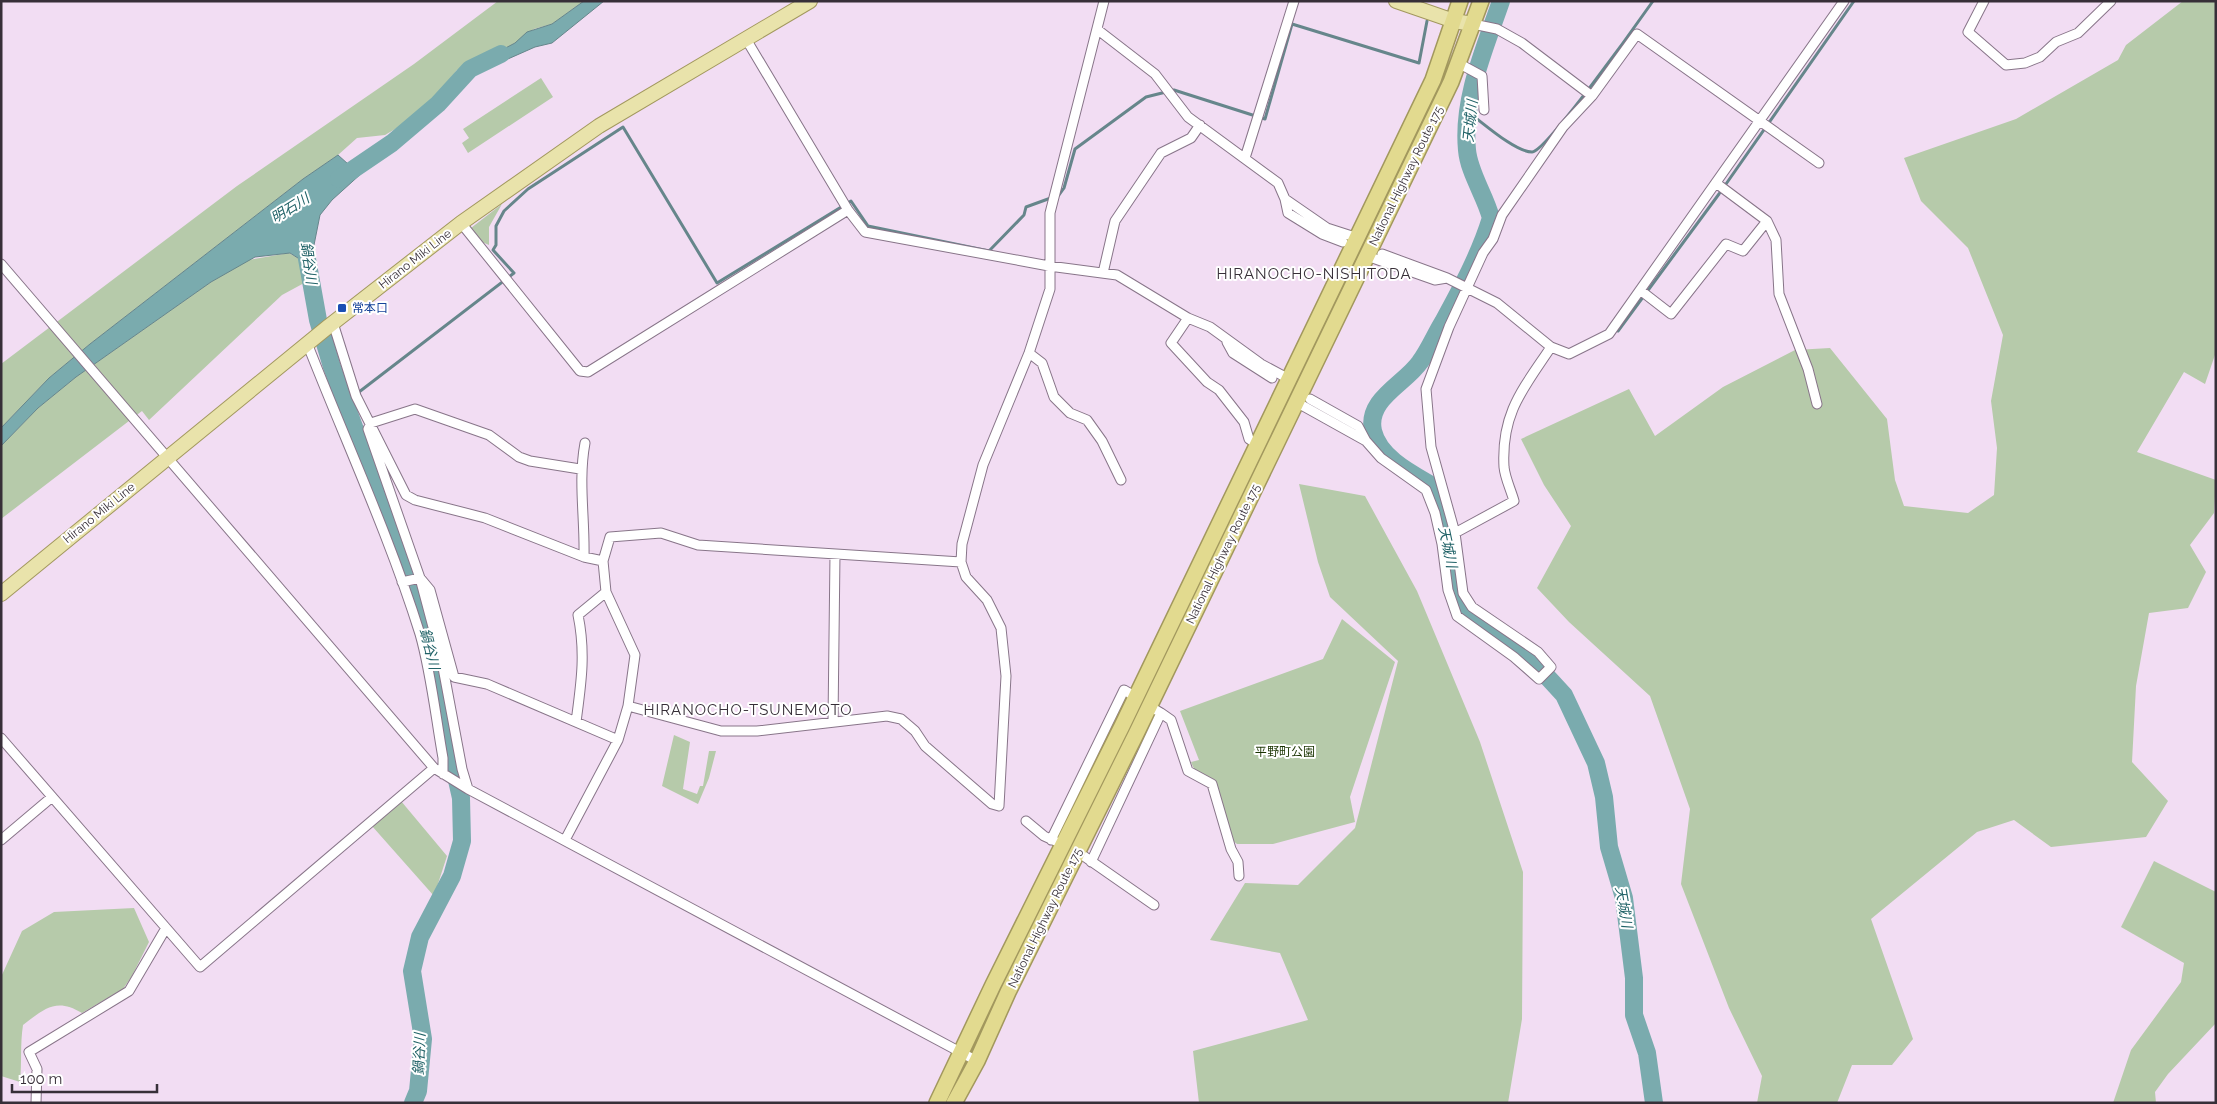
<svg xmlns="http://www.w3.org/2000/svg" width="2217" height="1104" font-family="Raleway,'Noto Sans JP',sans-serif">
  <rect width="100%" height="100%" fill="#f2ddf3"/>
  <!-- green -->
  <path fill="#b6caaa" d="M498,1H584L552,24L534,29L515,43L479,62L457,70L443,88L407,122L385,135L357,138L338,155L303,179L90,344L49,378L1,428V364L237,186L414,64Z
    M2183,1H2216V352L2205,384L2184,372L2137,452L2216,480L2214,513L2190,545L2206,572L2188,608L2149,613L2136,686L2132,762L2168,801L2146,837L2051,847L2014,820L1977,832L1871,919L1913,1039L1892,1065H1852L1837,1103H1757L1762,1076L1729,1008L1681,884L1690,809L1650,696L1569,622L1537,588L1571,526L1544,485L1521,439L1629,389L1655,436L1723,387L1795,350L1830,348L1887,419L1895,480L1904,506L1968,513L1994,495L1997,448L1991,401L2003,335L1968,248L1921,201L1904,158L2016,119L2118,60L2126,45Z
    M541,78L553,97L468,153L462,143L469,138L463,129Z
    M502,204L489,227V245L482,242L471,228Z
    M289,253L301,260L306,282L282,295L149,420L142,411L1,519V446L38,408L76,377L211,282L248,260Z
    M1299,484L1365,496L1417,591L1480,742L1523,872L1522,1019L1508,1103H1199L1193,1051L1308,1020L1280,953L1210,940L1245,883L1298,885L1355,828L1398,661L1330,597L1318,562Z
    M1342,619L1395,662L1350,797L1355,822L1273,844H1237L1232,840L1215,780L1194,769L1191,762L1199,760L1180,711L1323,659Z
    M674,735L690,742L683,789L697,794L700,786H703L709,751H716L709,778L698,804L662,786Z
    M401,801L447,856L434,896L372,826Z
    M2154,861L2216,892V1023L2168,1074L2155,1092L2156,1103H2113L2131,1050L2181,982L2184,963L2121,927Z
    M134,908L149,942L132,976L123,989L82,1013C56,997 44,1009 23,1025C20,1044 22,1063 20,1082L1,1076V977L22,931L54,912Z"/>
  <!-- water -->
  <path fill="#7aabae" stroke="#66868b" d="M584,1H604L552,43L535,47L483,70L479,62L515,43L527,32L552,24Z
    M338,155L348,164L357,165L363,169V172L332,200L320,215L314,245L317,281L306,282L301,260L290,253L255,257L211,282L76,377L38,408L1,446V428L49,378L90,344L303,179Z"/>
  <g fill="none" stroke-linecap="round" stroke-linejoin="round">
    <!-- stream -->
    <path stroke="#66868b" stroke-width="3" d="M1468,112C1482,122 1515,152 1532,152C1546,152 1639,21 1653,1
      M1618,331L1719,194L1854,1
      M346,402L514,273L493,250L496,245V226L504,211L528,189L623,127L717,283L851,201L868,226L989,251L1024,215L1026,207L1059,195L1064,188L1075,149L1146,97L1174,90L1265,119L1292,24L1419,63L1427,21"/>
    <!-- river -->
    <path stroke="#7aabae" stroke-width="18" d="M1501,1C1485,48 1462,99 1467,150C1469,173 1485,195 1491,218C1480,254 1461,289 1443,322C1435,335 1429,350 1420,362C1405,384 1366,399 1373,431C1379,457 1410,473 1431,485L1449,539L1457,596L1464,611L1515,647L1541,670L1564,695L1596,763L1604,797L1609,847L1624,898L1634,978V1015L1647,1053L1654,1103
      M339,179L392,143L438,104L470,69L501,54
      M307,259L318,320L332,367L414,590L433,658L449,745L461,798L462,841L452,876L420,937L412,971L423,1039L418,1091L413,1103"/>
    <!-- minor casing -->
    <g stroke="#887589" stroke-width="11">
      <path id="minor" d="M1984,1L1968,32L2006,65L2025,63L2040,57L2056,42L2078,33L2111,1
        M1473,24L1497,29L1522,43L1592,96L1637,34L1819,163
        M1098,30L1155,74L1188,117L1278,183L1285,199L1327,228L1358,238
        M746,39L848,210L865,232L1049,266L1117,275L1188,318L1210,327L1261,364L1289,379
        M1458,63L1482,76L1484,110
        M1245,158L1294,1
        M1716,183L1767,221L1776,240L1779,294L1808,369L1817,404
        M1285,199L1288,213L1322,234L1343,242
        M461,223L580,371L588,372L848,210
        M1382,254L1447,278
        M1367,256L1435,280L1447,278L1497,303L1551,347L1569,354L1609,334L1844,1
        M1,264L434,768L468,789L977,1061
        M1103,273L1115,221L1161,153L1191,138L1200,125
        M1640,290L1671,314L1726,244L1743,251L1767,221
        M1188,318L1171,343L1207,382L1219,390L1244,422L1249,439L1257,444
        M333,323L356,396L406,495L415,500L485,518L584,557L603,561
        M1227,342L1233,353L1272,378
        M307,343C345,440 389,535 420,634C431,672 436,719 443,758V774
        M1029,353L1042,363L1054,397L1070,413L1087,420L1102,441L1121,480
        M1310,399L1358,426L1366,441
        M1296,402L1366,441L1381,458L1426,490L1435,513L1442,544L1448,590L1457,616L1514,657L1539,679L1551,667L1538,652L1472,607L1463,593L1455,533L1431,447L1426,389L1449,327L1483,253L1493,239L1502,215L1563,127L1592,96
        M1455,533L1514,501C1511,490 1505,478 1504,467C1501,413 1523,389 1551,347
        M584,557C585,518 578,481 585,443
        M402,582L420,578L430,590L454,677L487,684L618,740
        M628,706L721,731H757L887,716L901,719L915,731L925,746L992,804L999,806L1006,676L1001,628L987,600L966,577L961,562L962,544L983,465L1029,353L1050,289V213L1104,1
        M1161,713L1171,720L1188,771L1212,784L1231,849L1238,862L1239,876
        M833,721L835,554
        M576,722C581,684 586,654 578,615L606,592
        M1,738L200,967L434,768
        M468,789L462,769L441,657L420,578L368,429L371,423L415,409L489,435L519,457L530,461L580,469
        M1026,821L1044,836L1055,841
        M1,840L52,797
        M565,840L618,740L628,706L635,655L606,592L603,561L610,537L661,533L698,545L961,562
        M1051,840L1124,690L1136,697
        M1078,852L1154,905
        M1091,862L1161,713L1156,710
        M36,1103L37,1069L29,1052L129,991L166,928"/>
    </g>
    <!-- primary casing -->
    <g stroke="#a2985e" stroke-width="16">
      <path id="primary" d="M1396,1L1454,21L1473,24
        M1,594L329,326L461,223L599,126L810,1"/>
    </g>
    <!-- trunk casing -->
    <g stroke="#a2985e" stroke-width="18">
      <path id="trunk" d="M937,1103L993,985L1122,726L1433,80L1460,1
        M954,1103L977,1061L1008,992L1136,734L1451,82L1481,1"/>
    </g>
    <!-- minor -->
    <use href="#minor" stroke="#fff" stroke-width="9"/>
    <!-- primary -->
    <use href="#primary" stroke="#e9e3ab" stroke-width="14"/>
    <!-- trunk -->
    <use href="#trunk" stroke="#e2da8f" stroke-width="15"/>
  </g>
  <!-- markers -->
  <rect fill="#1a4fb4" stroke="#fff" stroke-width="2" x="337" y="303" width="10" height="10" rx="2.5"/>
  <g text-anchor="middle" dominant-baseline="central" stroke-width="4" stroke-linejoin="round" paint-order="stroke">
    <!-- street labels -->
    <g font-size="12" fill="#372f38" stroke="#fff">
      <text transform="translate(1406 176) rotate(-64)">National Highway Route 175</text>
      <text transform="translate(415 259) rotate(-38)">Hirano Miki Line</text>
      <text transform="translate(99 513) rotate(-39)">Hirano Miki Line</text>
      <text transform="translate(1223 554) rotate(-64)">National Highway Route 175</text>
      <text transform="translate(1045 918) rotate(-64)">National Highway Route 175</text>
    </g>
    <!-- transit labels -->
    <g font-size="12" fill="#164399" stroke="#fff" text-anchor="start">
      <text x="352" y="308">常本口</text>
    </g>
    <!-- park labels -->
    <g font-size="12" fill="#193301" stroke="#fff">
      <text x="1285" y="752">平野町公園</text>
    </g>
    <!-- water labels -->
    <g font-size="14" font-style="italic" fill="#206267" stroke="#fff">
      <text transform="translate(1470 121) rotate(-84)">天城川</text>
      <text transform="translate(290 208) rotate(-32)">明石川</text>
      <text transform="translate(309 263) rotate(82)">鍋谷川</text>
      <text transform="translate(1448 547) rotate(78)">天城川</text>
      <text transform="translate(430 649) rotate(76)">鍋谷川</text>
      <text transform="translate(1624 907) rotate(80)">天城川</text>
      <text transform="translate(419 1054) rotate(-88)">鍋谷川</text>
    </g>
    <!-- quarter labels -->
    <g font-size="15" letter-spacing="1" fill="#372f38" stroke="#fff">
      <text x="1314" y="274">HIRANOCHO-NISHITODA</text>
      <text x="748" y="710">HIRANOCHO-TSUNEMOTO</text>
    </g>
  </g>
  <!-- border -->
  <rect width="2217" height="1104" fill="none" stroke="#372f38" stroke-width="5"/>
  <!-- scale -->
  <path d="M12 1084v8h145v-8" fill="none" stroke="#372f38" stroke-width="2.5"/>
  <text x="20" y="1084" font-size="15" fill="#372f38" stroke="#ffffff" stroke-width="4" paint-order="stroke">100 m</text>
</svg>
